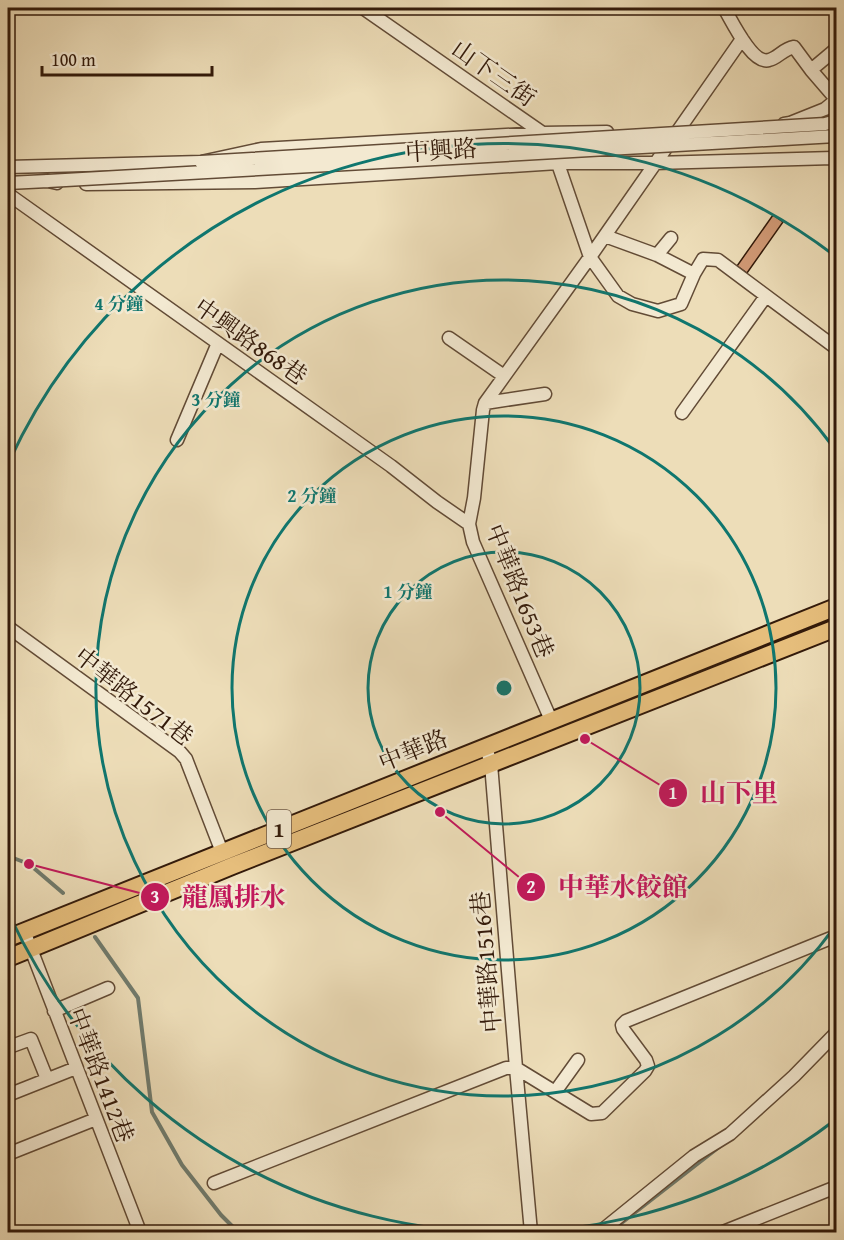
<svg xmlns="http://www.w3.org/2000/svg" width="844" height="1240" font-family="'Gentium Book Plus','Noto Serif TC',serif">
  <rect width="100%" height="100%" fill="#edddb8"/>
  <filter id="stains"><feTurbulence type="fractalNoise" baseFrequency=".00333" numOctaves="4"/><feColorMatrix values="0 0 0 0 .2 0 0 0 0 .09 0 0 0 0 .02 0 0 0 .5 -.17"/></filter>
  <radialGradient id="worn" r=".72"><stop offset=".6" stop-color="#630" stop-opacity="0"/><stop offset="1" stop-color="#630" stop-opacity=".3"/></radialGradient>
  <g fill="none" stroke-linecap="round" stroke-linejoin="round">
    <!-- stream -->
    <path stroke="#707b6d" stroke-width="4" d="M8,856L29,864L63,893
      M95,937L138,998L152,1112L182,1165L221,1215L238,1232
      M610,1232L723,1144"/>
  </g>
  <!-- building -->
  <path fill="#d19a76" stroke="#331a0a" stroke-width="1.5" d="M773,215L783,222L747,273L737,266Z"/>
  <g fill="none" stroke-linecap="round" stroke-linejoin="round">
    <!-- minor casing -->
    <g stroke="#624b36" stroke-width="15">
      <path id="minor" d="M363,8L544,134
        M724,8C731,19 752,65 769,60C778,58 783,49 794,47L811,70L836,99
        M811,70L836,49
        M784,124L790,123L825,109L836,100
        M556,158L590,257L618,296L632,304L658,311L681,304L694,274L703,259L718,260L836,348
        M8,167L201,162L261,149L543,133L607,132
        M8,183L48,181L57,183
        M86,184L255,182L558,163H655L833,158L836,161
        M8,194L391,466L437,502L469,524
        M605,236L657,255L694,274
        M657,255L671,238
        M449,338L504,376
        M485,403L545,394
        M682,413L766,296
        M177,440L218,343
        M8,627L180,752L186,759L222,852
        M551,720L473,542L469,524L474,498L483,410L485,403L590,257L742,39
        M486,747L491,764L516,1068L531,1232
        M24,931L140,1232
        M54,1011L108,988
        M9,1047L31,1039L47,1079
        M516,1068L591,1114L602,1113L645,1071L648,1066L646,1060L623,1029L622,1025L626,1021L836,936
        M555,1092L578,1060
        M8,1095L76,1068
        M8,1154L96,1119
        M214,1183L506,1068H516
        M600,1232L694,1156L730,1134L794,1076L836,1033
        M723,1232L836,1187"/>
    </g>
    <!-- major casing -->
    <g stroke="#331a0a" stroke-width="20">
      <path id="major" d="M8,938L836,607
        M8,958L232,866L836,628"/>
    </g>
    <!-- minor -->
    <use href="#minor" stroke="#f3e9d1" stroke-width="12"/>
    <!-- major -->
    <use href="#major" stroke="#e6be7c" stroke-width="16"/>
    <!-- minor-bridge casing -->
    <g stroke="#624b36" stroke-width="15" stroke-linecap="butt">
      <path id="minor-bridge" d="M201,162L825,124L836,121
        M48,181L836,136"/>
    </g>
    <!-- minor-bridge -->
    <use href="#minor-bridge" stroke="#f3e9d1" stroke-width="12"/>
  </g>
  <!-- distance rings -->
  <g fill="none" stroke="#0f766e" stroke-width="3">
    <circle cx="504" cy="688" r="136"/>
    <circle cx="504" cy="688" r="272"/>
    <path d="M836 925A408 408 0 1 1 836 451"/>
    <path d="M835 1120A544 544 0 0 1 9 914M9 462A544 544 0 0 1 835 256"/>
  </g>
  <g text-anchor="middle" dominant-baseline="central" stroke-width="5" stroke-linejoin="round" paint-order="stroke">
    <!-- shield labels -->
    <rect fill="#f3e9d1" stroke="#6d5846" stroke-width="1.5" x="267" y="810" width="24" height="38" rx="4.5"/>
    <g font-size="22" font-weight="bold" fill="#331a0a">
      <text x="279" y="829">1</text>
    </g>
    <!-- street labels -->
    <g font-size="24" fill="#331a0a" stroke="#f3e9d1">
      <text transform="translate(494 73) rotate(35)">山下三街</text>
      <text transform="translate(441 150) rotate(-4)">中興路</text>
      <text transform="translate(251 341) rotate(35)">中興路868巷</text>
      <text transform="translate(520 591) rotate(68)">中華路1653巷</text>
      <text transform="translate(134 696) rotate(38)">中華路1571巷</text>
      <text transform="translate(413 750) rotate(-22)">中華路</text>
      <text transform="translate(486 962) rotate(-95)">中華路1516巷</text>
      <text transform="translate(101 1075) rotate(69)">中華路1412巷</text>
    </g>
  </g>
  <circle cx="504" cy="688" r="9" fill="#0f766e" stroke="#f3e9d1" stroke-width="3"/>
  <g font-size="18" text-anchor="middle" font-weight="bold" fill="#0f766e" stroke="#f3e9d1" stroke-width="5" stroke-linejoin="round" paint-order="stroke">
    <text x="119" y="310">4 分鐘</text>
    <text x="216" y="406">3 分鐘</text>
    <text x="312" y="502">2 分鐘</text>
    <text x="408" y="598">1 分鐘</text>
  </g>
  <!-- callouts -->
  <path fill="none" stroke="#c2185b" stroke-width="2" d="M585 739L673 793M440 812L531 887M29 864L155 897"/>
  <g fill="#c2185b" stroke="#f3e9d1" stroke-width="2">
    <circle cx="585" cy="739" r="6"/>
    <circle cx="440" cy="812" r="6"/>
    <circle cx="29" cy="864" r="6"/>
    <circle cx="673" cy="793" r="15"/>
    <circle cx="531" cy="887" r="15"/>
    <circle cx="155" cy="897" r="15"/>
  </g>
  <g font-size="18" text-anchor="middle" font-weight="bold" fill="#fff">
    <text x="673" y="799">1</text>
    <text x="531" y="893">2</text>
    <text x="155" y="903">3</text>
  </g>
  <g font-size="26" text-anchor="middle" font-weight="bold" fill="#c2185b" stroke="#f3e9d1" stroke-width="5" stroke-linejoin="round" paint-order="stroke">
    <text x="739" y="802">山下里</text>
    <text x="623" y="896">中華水餃館</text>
    <text x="234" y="906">龍鳳排水</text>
  </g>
  <!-- margin -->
  <rect width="844" height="1240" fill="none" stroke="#edddb8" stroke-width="30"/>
  <rect x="9" y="9" width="826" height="1222" fill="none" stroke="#331a0a" stroke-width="3"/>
  <rect x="15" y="15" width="814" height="1210" fill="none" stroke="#331a0a" stroke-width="1.5"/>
  <!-- scale -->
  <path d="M42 66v9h170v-9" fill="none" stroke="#331a0a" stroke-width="3"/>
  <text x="51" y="66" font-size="18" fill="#331a0a" stroke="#f3e9d1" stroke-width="4.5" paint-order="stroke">100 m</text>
  <rect width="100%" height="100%" filter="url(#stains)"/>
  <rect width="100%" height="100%" fill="url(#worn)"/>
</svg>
